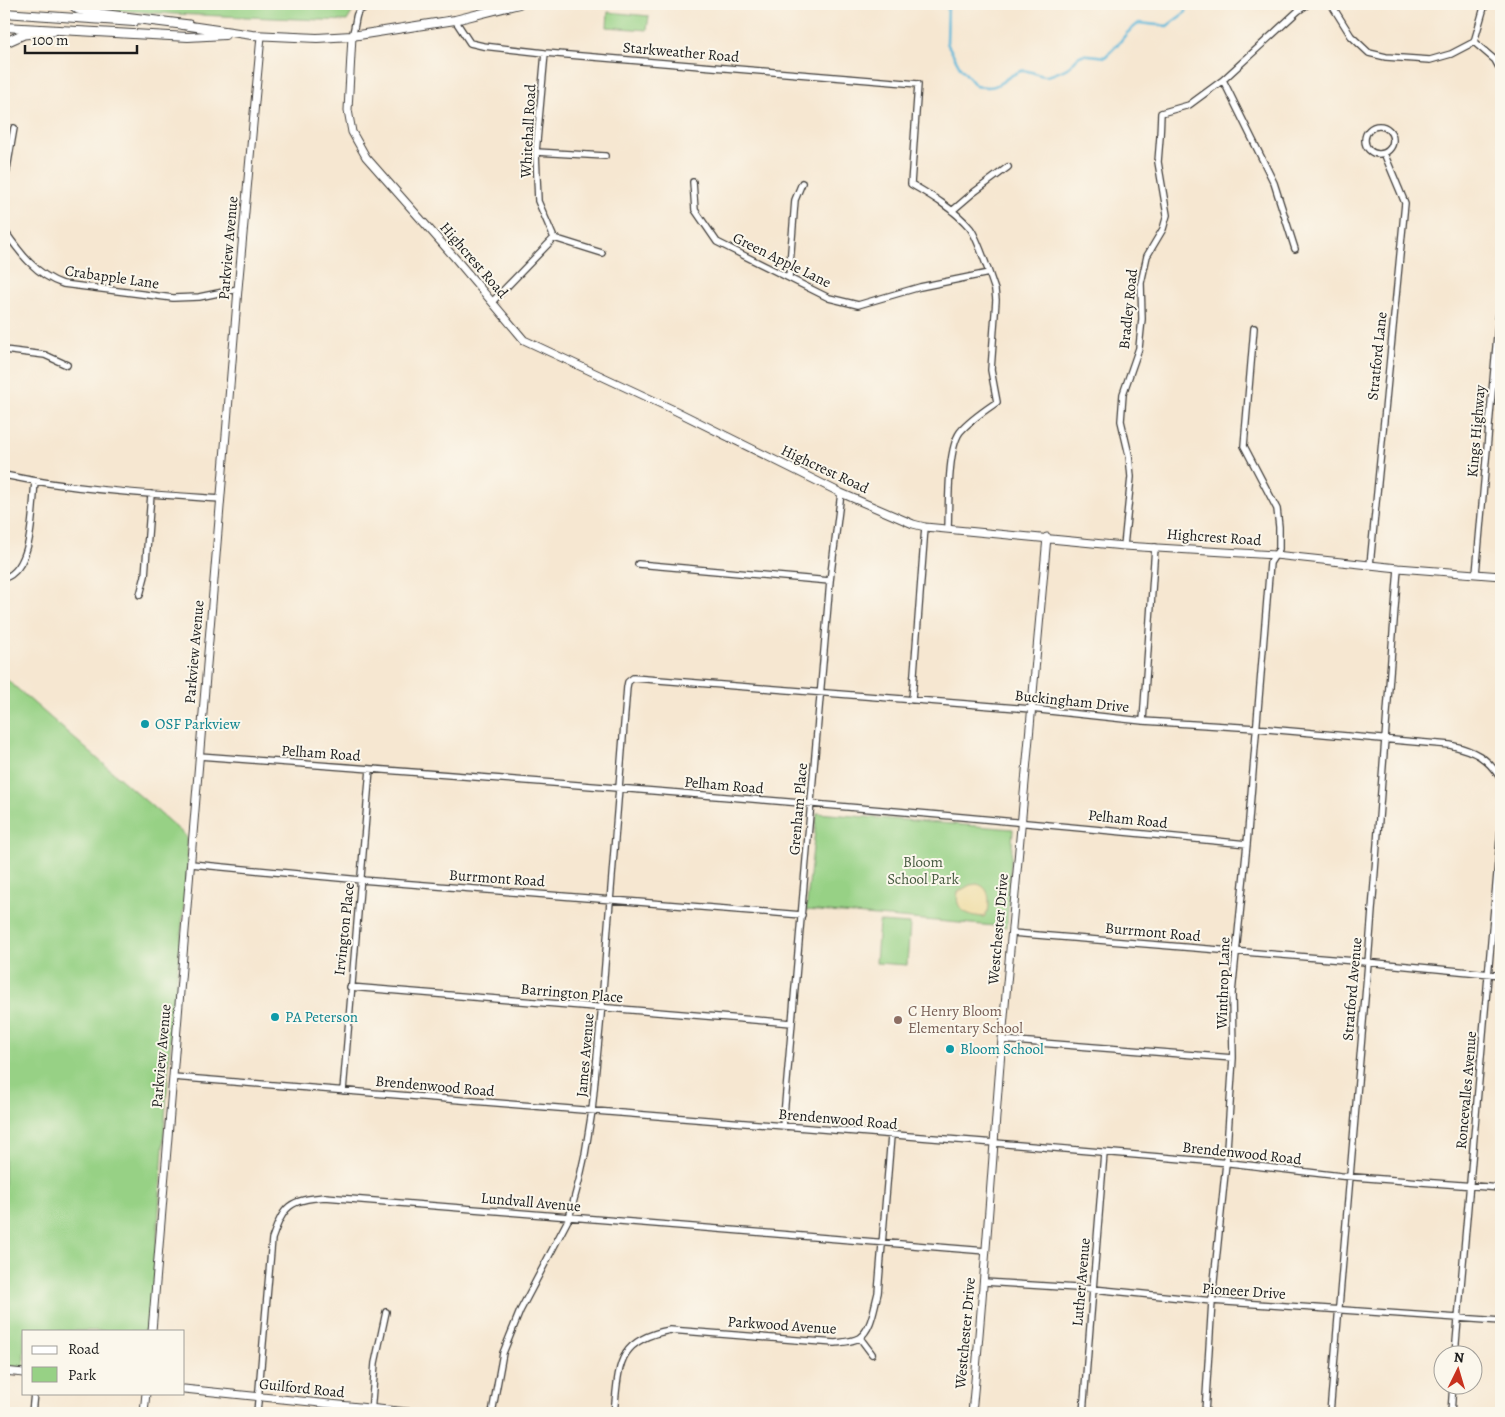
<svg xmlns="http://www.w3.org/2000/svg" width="1505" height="1417" font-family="Alegreya,serif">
  <rect width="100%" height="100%" fill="#fbf7ec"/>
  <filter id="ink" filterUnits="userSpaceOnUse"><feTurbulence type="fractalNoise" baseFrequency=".02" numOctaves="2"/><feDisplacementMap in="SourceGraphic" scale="10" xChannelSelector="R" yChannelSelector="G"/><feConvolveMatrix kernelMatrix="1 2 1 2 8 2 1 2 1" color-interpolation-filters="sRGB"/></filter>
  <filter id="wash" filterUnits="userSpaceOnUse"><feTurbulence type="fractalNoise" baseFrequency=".0096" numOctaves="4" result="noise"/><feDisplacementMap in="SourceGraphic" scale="20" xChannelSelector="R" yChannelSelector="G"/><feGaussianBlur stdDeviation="1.12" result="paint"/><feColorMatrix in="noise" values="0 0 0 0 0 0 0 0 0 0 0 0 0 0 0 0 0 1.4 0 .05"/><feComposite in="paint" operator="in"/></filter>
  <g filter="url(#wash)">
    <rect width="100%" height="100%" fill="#f6e7d1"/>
    <!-- green -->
    <path fill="#97d185" stroke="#5a7650" d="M88,4H357L347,21L172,14L103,9Z
      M608,12L649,16L647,30L607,27Z
      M4,677L186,836L188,864L169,1059L151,1331H24V1368L4,1366Z
      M817,813L1013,829L1007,927L806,910Z
      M879,922L910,924L907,965L876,963Z"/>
    <!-- sand -->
    <path fill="#eeda9e" stroke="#857b5d" d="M977,884C990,887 990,900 988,912L984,917C968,916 954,910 958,892L970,885Z"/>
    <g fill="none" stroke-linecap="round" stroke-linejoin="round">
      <!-- stream -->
      <path stroke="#5cb7da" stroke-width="2.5" d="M948,4L947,43L960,67L976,86C1003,91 1000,78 1021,71C1029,68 1038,77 1047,76C1051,75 1068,69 1071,65C1074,62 1076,57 1082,55C1088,54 1098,56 1105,57L1119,43L1127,33L1139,23L1167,26L1186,12L1185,4"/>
    </g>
  </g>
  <g filter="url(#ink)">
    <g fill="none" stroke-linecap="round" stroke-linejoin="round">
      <!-- minor casing -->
      <g stroke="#3d3a37" stroke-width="8">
        <path id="minor" d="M1331,4L1351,36L1369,53L1386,57L1430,60L1451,54L1474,42
          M455,20L470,43L483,46L545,53L918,84L911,184C932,196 954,209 970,228C978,238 990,276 995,290L996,300L991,370L997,402C984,411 970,420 960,432C947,450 949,505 948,529
          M352,36C360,12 349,11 378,4
          M1474,42L1495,60L1501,71
          M1474,42L1485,4
          M545,53L536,152L538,201L554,238
          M1223,80L1274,183L1295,249
          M1365 140a14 14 0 1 1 28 0a14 14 0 1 1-28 0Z
          M536,152L605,156
          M693,182L695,210L717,242L829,298L858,305L920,287L989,273
          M4,186L14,128
          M952,211L973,193L1008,167
          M4,230C20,253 36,275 63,284L173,298L199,297L238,289
          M554,238L602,253
          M789,277L795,200L802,183
          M492,302L554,238
          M4,350L45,355L67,365
          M4,475C75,490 148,494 221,499
          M1124,546L1131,477L1129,455L1121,421L1123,394L1139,348L1142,319L1141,283L1147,256L1163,229L1167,215L1158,162L1160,137L1161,113L1189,105L1223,80L1298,11L1308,4
          M638,564L830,581
          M1370,565L1405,203L1384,153
          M1476,574L1501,290
          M4,578C34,569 32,508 35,482
          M140,595L145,576L151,494
          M912,700L925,527
          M1143,721L1155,547
          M199,756C549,782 898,809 1247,844
          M191,864L361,880L802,915
          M1012,933L1355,961L1501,975
          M350,987L792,1023
          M1002,1040L1233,1058
          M173,1077L995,1143L1230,1163L1341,1176L1501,1188
          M343,1091L370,769
          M783,1127L830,581L841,493
          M984,1282L1093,1289L1212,1301L1501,1321
          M860,1338L872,1354
          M1455,1354L1501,828
          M32,1413L34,1393
          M257,1413L272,1239C284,1205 289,1200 325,1197L986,1251
          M371,1413L375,1363L386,1312
          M492,1413L503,1353L520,1311L569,1218L579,1181L585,1154L592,1111L601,1015L627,687L628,682L633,678L1031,709L1143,721L1256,728L1450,745C1475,751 1487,757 1501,779
          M614,1413C619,1366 616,1340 670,1330L835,1343C842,1342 852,1342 859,1338C872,1329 874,1307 878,1293L891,1136
          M1083,1413L1104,1153
          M1205,1413L1212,1301L1226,1163L1233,1058L1232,993L1247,844L1270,563L1279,549V527L1277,509L1244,446L1254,328
          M1330,1413L1368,963L1398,568
          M1451,1413L1453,1384"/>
      </g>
      <!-- tertiary casing -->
      <g stroke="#3d3a37" stroke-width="9">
        <path id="tertiary" d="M352,36L348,110L352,132L366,157L455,258L524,340L674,410L841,493L913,524L925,527L1124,546L1275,555L1398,568L1501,576
          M152,1331L238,289L261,36
          M4,1371L24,1373
          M184,1389L417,1413
          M144,1413L146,1393
          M972,1413C984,1289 992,1164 1002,1039C1016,872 1032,705 1047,537"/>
      </g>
      <!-- secondary casing -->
      <g stroke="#3d3a37" stroke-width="10">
        <path id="secondary" d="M4,13L134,22
          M183,25L252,35L317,38L352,36L455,20L519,4
          M4,27L188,37L225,35"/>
      </g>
      <!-- primary casing -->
      <g stroke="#3d3a37" stroke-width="11">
        <path id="primary" d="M72,4L78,9L100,14L189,25
          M4,43L24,34L53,31"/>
      </g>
      <!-- minor -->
      <use href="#minor" stroke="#fff" stroke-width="5.5"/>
      <!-- tertiary -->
      <use href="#tertiary" stroke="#fff" stroke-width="7"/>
      <!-- secondary -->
      <use href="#secondary" stroke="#fff" stroke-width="8"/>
      <!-- primary -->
      <use href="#primary" stroke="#fff" stroke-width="9"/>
    </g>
  </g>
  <!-- markers -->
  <g fill="#0f9aa8" stroke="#fbf7ec" stroke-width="2">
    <circle cx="145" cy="724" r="5"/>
    <circle cx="275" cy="1017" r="5"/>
    <circle cx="950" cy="1049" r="5"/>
  </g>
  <circle fill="#8d6e63" stroke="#fbf7ec" stroke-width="2" cx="898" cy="1020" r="5"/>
  <g text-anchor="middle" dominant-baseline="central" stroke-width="4" stroke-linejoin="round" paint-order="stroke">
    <!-- street labels -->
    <g font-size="15" fill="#1c1c1c" stroke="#fbf7ec">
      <text transform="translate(681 52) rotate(5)">Starkweather Road</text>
      <text transform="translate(528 131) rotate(-87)">Whitehall Road</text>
      <text transform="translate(228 248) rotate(-85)">Parkview Avenue</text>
      <text transform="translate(474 260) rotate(49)">Highcrest Road</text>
      <text transform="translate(782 260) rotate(26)">Green Apple Lane</text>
      <text transform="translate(112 277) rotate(8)">Crabapple Lane</text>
      <text transform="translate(1128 309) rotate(-84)">Bradley Road</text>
      <text transform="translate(1377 356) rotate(-84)">Stratford Lane</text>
      <text transform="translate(1476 431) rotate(-85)">Kings Highway</text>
      <text transform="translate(825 469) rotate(25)">Highcrest Road</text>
      <text transform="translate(1214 537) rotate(4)">Highcrest Road</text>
      <text transform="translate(194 652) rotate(-85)">Parkview Avenue</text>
      <text transform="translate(1072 701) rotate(6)">Buckingham Drive</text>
      <text transform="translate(321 753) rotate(4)">Pelham Road</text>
      <text transform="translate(724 785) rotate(5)">Pelham Road</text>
      <text transform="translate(798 809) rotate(-85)">Grenham Place</text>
      <text transform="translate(1128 819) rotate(6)">Pelham Road</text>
      <text transform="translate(497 878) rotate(4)">Burrmont Road</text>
      <text transform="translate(344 929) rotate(-84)">Irvington Place</text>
      <text transform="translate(998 929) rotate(-85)">Westchester Drive</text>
      <text transform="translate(1153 932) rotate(5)">Burrmont Road</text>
      <text transform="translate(1223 983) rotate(-88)">Winthrop Lane</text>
      <text transform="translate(1352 989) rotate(-85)">Stratford Avenue</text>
      <text transform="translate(572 993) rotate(5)">Barrington Place</text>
      <text transform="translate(585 1055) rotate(-85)">James Avenue</text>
      <text transform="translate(161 1056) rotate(-85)">Parkview Avenue</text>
      <text transform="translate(435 1086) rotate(5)">Brendenwood Road</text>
      <text transform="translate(1466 1090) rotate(-85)">Roncevalles Avenue</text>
      <text transform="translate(838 1119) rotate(5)">Brendenwood Road</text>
      <text transform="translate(1242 1153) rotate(6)">Brendenwood Road</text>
      <text transform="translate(531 1202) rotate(5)">Lundvall Avenue</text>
      <text transform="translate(1081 1282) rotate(-85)">Luther Avenue</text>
      <text transform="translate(1244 1291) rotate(4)">Pioneer Drive</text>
      <text transform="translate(782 1325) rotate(4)">Parkwood Avenue</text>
      <text transform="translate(965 1333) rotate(-85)">Westchester Drive</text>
      <text transform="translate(302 1388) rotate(6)">Guilford Road</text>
    </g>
    <!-- culture labels -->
    <g font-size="15" fill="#0d838f" stroke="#fbf7ec" text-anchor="start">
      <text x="155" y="724">OSF Parkview</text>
      <text x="285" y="1017">PA Peterson</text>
      <text x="960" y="1049">Bloom School</text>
    </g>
    <!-- park labels -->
    <g font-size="15" fill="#475b41" stroke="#fbf7ec">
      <text x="923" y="862">Bloom<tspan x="923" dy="17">School Park</tspan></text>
    </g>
    <!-- education labels -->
    <g font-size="15" fill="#785e54" stroke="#fbf7ec" text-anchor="start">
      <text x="908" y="1011">C Henry Bloom<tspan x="908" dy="17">Elementary School</tspan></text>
    </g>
  </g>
  <!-- margin -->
  <rect width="1505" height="1417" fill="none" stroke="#fbf7ec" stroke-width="20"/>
  <!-- legend -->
  <rect x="22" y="1330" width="162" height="65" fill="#fbf7ec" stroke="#a29f99"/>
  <rect x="32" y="1346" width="25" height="8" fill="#ffffff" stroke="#a29f99"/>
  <text x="68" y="1354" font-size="15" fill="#1c1c1c">Road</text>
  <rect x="32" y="1367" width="25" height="15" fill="#97d185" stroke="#a29f99"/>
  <text x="68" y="1380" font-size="15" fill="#1c1c1c">Park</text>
  <!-- north arrow -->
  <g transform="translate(1458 1370) rotate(5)"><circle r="24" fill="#fbf7ec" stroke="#a29f99"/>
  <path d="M0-4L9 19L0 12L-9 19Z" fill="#c8321e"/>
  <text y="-8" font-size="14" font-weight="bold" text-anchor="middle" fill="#1c1c1c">N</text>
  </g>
  <!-- scale -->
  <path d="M25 45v8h112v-8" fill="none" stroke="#1c1c1c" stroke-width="2.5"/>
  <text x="32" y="45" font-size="15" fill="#1c1c1c" stroke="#fbf7ec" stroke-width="4" paint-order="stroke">100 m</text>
</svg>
